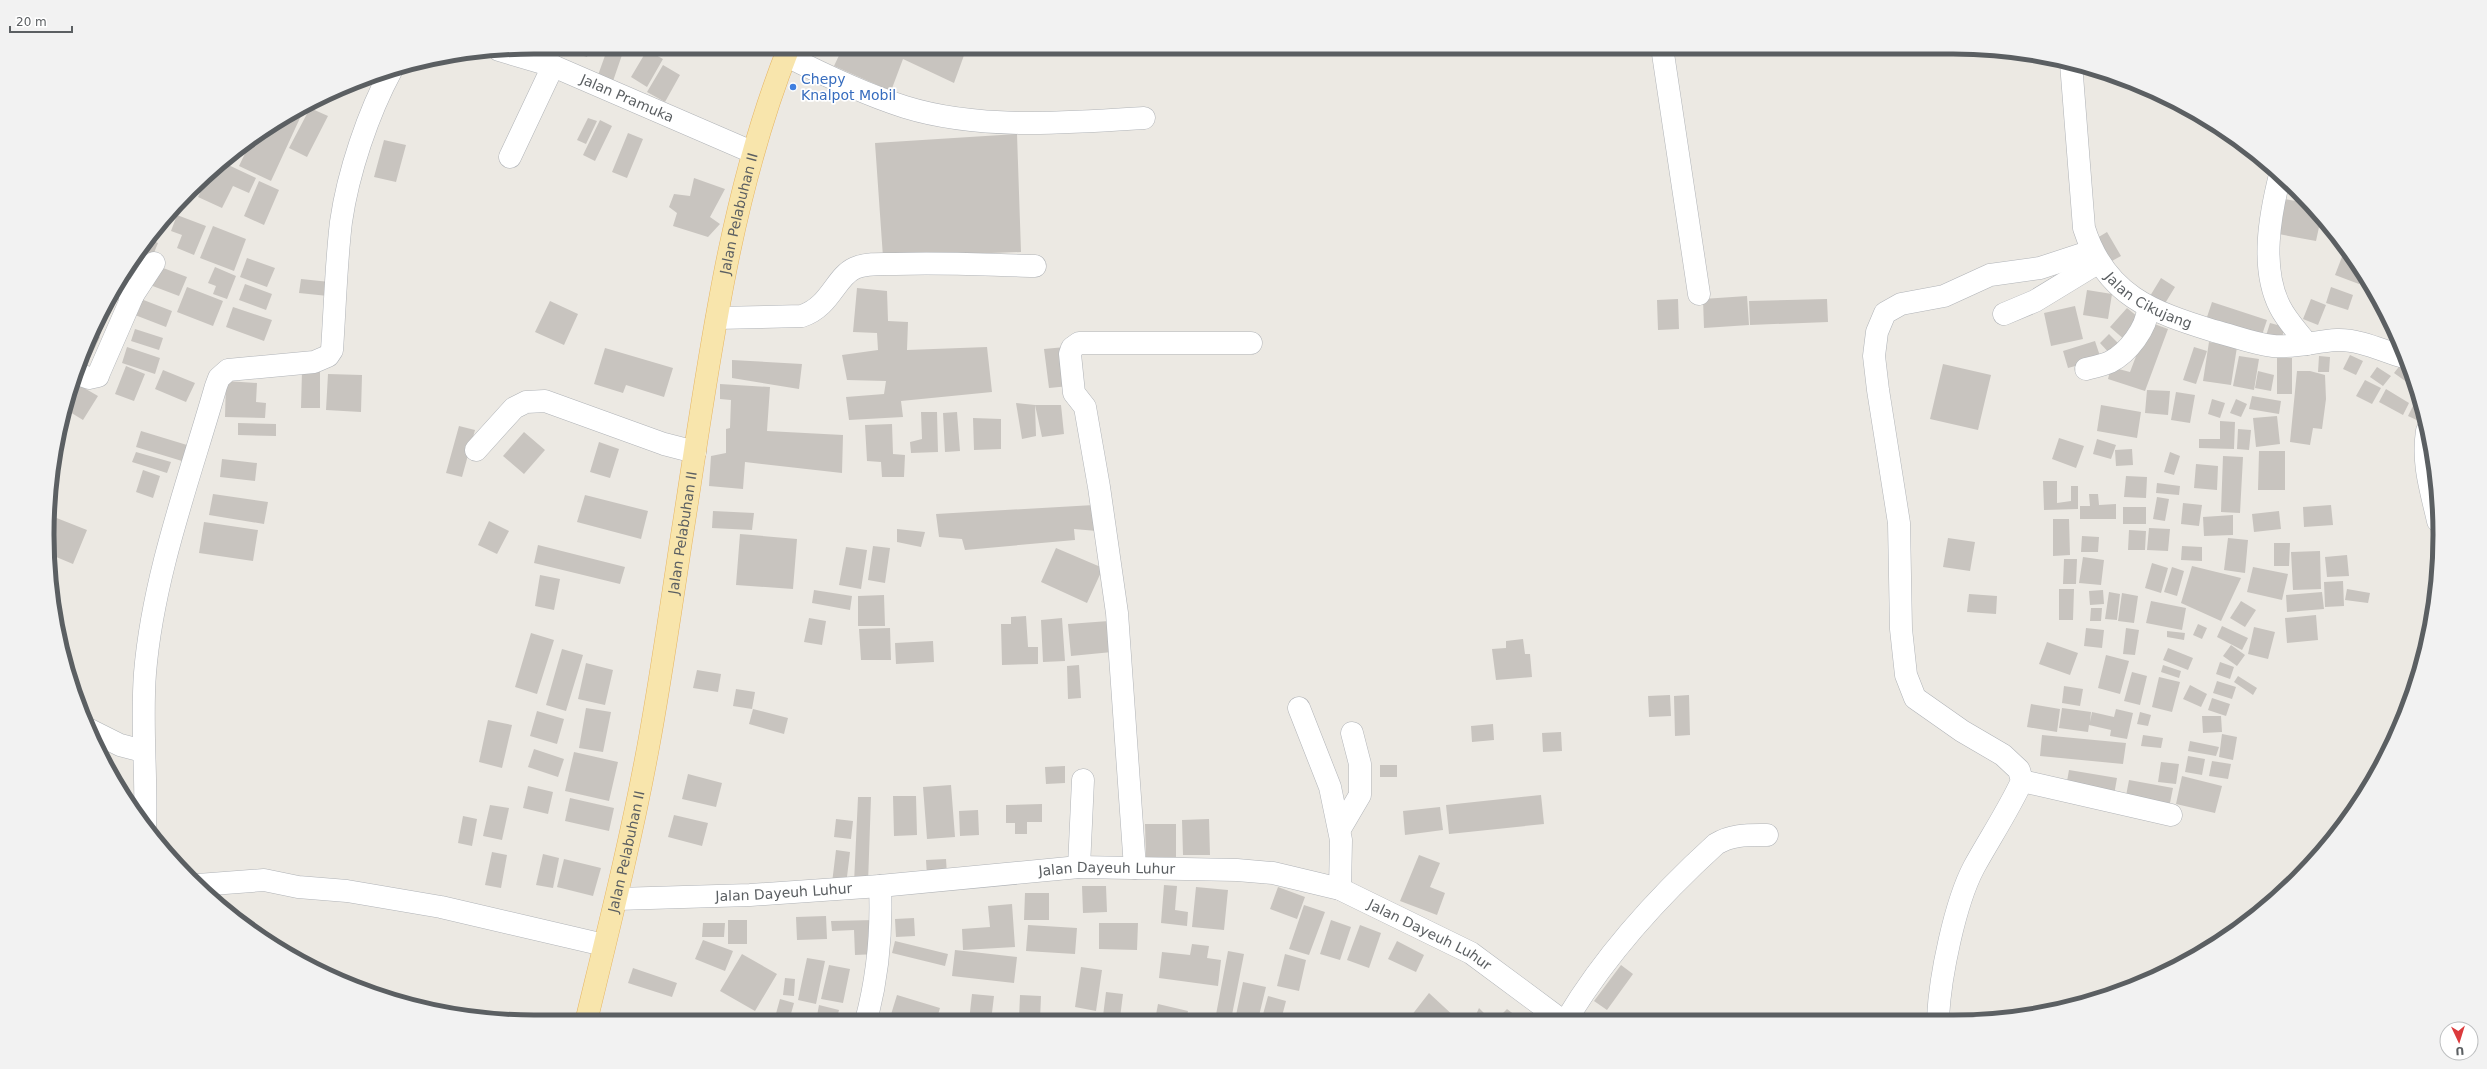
<svg xmlns="http://www.w3.org/2000/svg" width="2487" height="1069" font-family="'DejaVu Sans',sans-serif">
  <rect width="100%" height="100%" fill="#ece9e3"/>
  <!-- building -->
  <path fill="#c8c4bf" d="M535,47H550L548,52Z
    M567,47H590L587,57L566,50Z
    M843,47H967L954,83L903,59L891,91L834,66Z
    M607,50L622,55L612,84L597,78Z
    M647,50L663,59L647,87L631,77Z
    M663,65L680,75L665,102L647,92Z
    M338,91L335,100L325,97L330,94Z
    M306,105L271,181L239,166L251,141L291,112Z
    M310,108L328,116L307,157L289,148Z
    M588,118L597,121L586,144L577,140Z
    M600,120L612,126L595,161L583,155Z
    M628,133L643,139L627,178L612,172Z
    M1017,134L1021,252L883,257L875,143Z
    M384,140L406,145L396,182L374,177Z
    M222,162L256,178L249,193L233,186L222,208L198,197L211,170Z
    M694,178L725,189L710,217L720,224L708,237L673,226L677,213L669,207L674,194L690,196Z
    M259,181L279,190L264,225L244,216Z
    M2279,198L2306,203L2321,218L2316,241L2273,233Z
    M172,209L174,210L165,230L158,227Z
    M177,215L206,226L194,255L177,248L182,235L171,231Z
    M213,226L246,239L234,271L200,258Z
    M2107,232L2121,256L2110,262L2097,238Z
    M149,239L158,243L147,270L131,264Z
    M2345,249L2362,275L2359,284L2335,275Z
    M247,258L275,268L267,287L240,277Z
    M158,266L187,277L179,296L150,285Z
    M215,267L236,276L227,299L213,294L216,286L208,283Z
    M2161,278L2175,287L2161,310L2147,301Z
    M301,279L330,282L328,296L299,293Z
    M245,284L272,294L266,310L239,300Z
    M187,287L223,301L213,326L177,312Z
    M2331,287L2353,295L2348,310L2326,303Z
    M857,288L887,291L888,321L908,322L907,350L987,347L992,392L901,401L903,417L849,420L846,397L884,394L886,381L847,380L842,355L878,350L877,333L853,332Z
    M2087,290L2112,294L2108,319L2083,315Z
    M1747,296L1749,325L1704,328L1703,299Z
    M141,299L172,311L166,327L135,315Z
    M1678,299L1679,329L1658,330L1657,300Z
    M1827,299L1828,322L1750,325L1749,301Z
    M2311,299L2326,305L2318,325L2303,319Z
    M550,301L578,314L564,345L535,332Z
    M2212,302L2267,320L2260,341L2205,323Z
    M2075,306L2083,339L2051,346L2044,313Z
    M233,307L272,320L264,341L226,327Z
    M2127,308L2143,321L2126,341L2110,327Z
    M2149,322L2168,329L2145,391L2108,379L2111,367L2130,372Z
    M2270,323L2285,327L2280,344L2265,339Z
    M135,329L163,338L159,350L131,341Z
    M93,334L100,337L90,358L83,355Z
    M2109,334L2121,346L2111,355L2100,343Z
    M2095,341L2101,359L2068,368L2063,351Z
    M2209,342L2237,347L2231,385L2203,381Z
    M127,347L160,358L155,374L122,363Z
    M1065,347L1069,386L1049,388L1044,349Z
    M2194,347L2207,351L2196,384L2183,380Z
    M605,348L673,368L664,397L626,385L623,393L594,384Z
    M2350,355L2363,361L2356,375L2343,369Z
    M2239,356L2259,359L2254,390L2233,386Z
    M2319,356L2330,357L2329,372H2318Z
    M2277,358H2292V394H2277Z
    M732,360L802,364L799,389L732,378Z
    M1943,364L1991,375L1978,430L1930,419Z
    M2401,364L2409,369L2415,388L2394,373Z
    M126,366L145,374L134,401L115,394Z
    M2377,367L2391,376L2383,386L2370,377Z
    M163,370L195,383L186,402L155,389Z
    M302,371H320V408H301Z
    M2258,371L2274,375L2271,391L2255,388Z
    M2297,371H2310L2325,375L2326,399L2322,429L2313,428L2310,445L2290,442Z
    M328,374L362,375L361,412L326,410Z
    M2365,380L2381,388L2372,404L2356,396Z
    M226,381L257,383L256,402L266,403L265,418L225,417Z
    M720,384L770,387L767,431L843,435L842,473L745,462L743,489L709,486L711,456L726,453V429L730,428L731,400L720,399Z
    M79,385L98,396L83,420L65,409Z
    M2386,389L2409,403L2403,415L2379,402Z
    M2147,390L2170,391L2168,415L2145,413Z
    M2176,392L2195,395L2190,423L2171,420Z
    M2252,396L2281,401L2279,414L2249,409Z
    M2212,399L2225,403L2220,418L2208,414Z
    M2236,399L2247,404L2241,417L2230,413Z
    M2416,400L2421,402L2423,409L2425,419L2423,423L2408,416Z
    M1016,403L1035,405L1036,436L1022,439Z
    M1035,405H1061L1064,434L1042,437Z
    M2101,405L2141,412L2137,438L2097,431Z
    M921,412H937L938,452L911,453L910,442L922,439Z
    M957,412L960,451L945,452L943,413Z
    M2277,416L2280,444L2256,447L2253,418Z
    M973,418L1001,419V449L974,450Z
    M2220,421L2235,422L2234,449L2199,448V439H2220Z
    M238,423L276,424V436L238,435Z
    M892,424L893,454L905,455L904,477H882L881,462L867,461L865,425Z
    M459,426L475,430L462,477L446,473Z
    M2238,429L2251,430L2249,450L2237,449Z
    M141,431L187,445L182,461L136,447Z
    M524,432L545,450L524,474L503,456Z
    M2059,438L2084,446L2076,468L2052,459Z
    M2097,439L2116,445L2111,459L2093,454Z
    M599,442L619,449L610,478L590,472Z
    M2132,449L2133,465L2116,466L2115,450Z
    M2259,451H2285V490H2258Z
    M136,452L171,462L167,473L132,462Z
    M2170,452L2180,456L2174,475L2164,472Z
    M2223,456L2243,457L2240,513L2221,512Z
    M222,459L257,463L255,481L220,477Z
    M2196,464L2218,466L2217,490L2194,488Z
    M143,470L160,476L153,498L136,492Z
    M2126,476L2147,477L2146,498L2124,497Z
    M2043,481H2057V503L2071,501V486H2078V509L2044,510Z
    M2157,483L2180,486L2179,495L2156,493Z
    M213,494L268,502L264,524L209,515Z
    M2089,494H2098L2099,505L2116,504V519H2080V506H2090Z
    M585,495L648,511L641,539L577,522Z
    M2157,497L2169,499L2165,521L2153,519Z
    M2183,503L2202,505L2199,526L2181,524Z
    M1094,505L1097,531L1074,529L1075,540L965,550L962,539L939,537L936,514Z
    M2331,505L2333,525L2304,527L2303,507Z
    M2123,507H2146V524H2123Z
    M713,511L754,513L752,530L712,528Z
    M2279,511L2281,529L2254,532L2252,514Z
    M49,515L87,530L73,564L49,554L47,534Z
    M2233,515V535L2204,536L2203,517Z
    M2053,519H2069L2070,555L2053,556Z
    M489,521L509,531L497,554L478,545Z
    M204,522L258,530L253,561L199,553Z
    M2149,528L2170,529L2168,551L2147,550Z
    M897,529L925,532L921,547L897,542Z
    M2129,530L2146,531L2145,550H2128Z
    M740,534L797,539L793,589L736,585Z
    M2082,536L2099,537L2098,552H2081Z
    M1948,538L1975,542L1970,571L1943,567Z
    M2228,538L2248,540L2245,573L2224,570Z
    M2274,543H2290L2289,566H2274Z
    M538,545L625,567L620,584L534,563Z
    M873,546L890,548L885,583L868,580Z
    M2182,546L2202,547V561L2181,560Z
    M846,547L867,550L861,589L839,585Z
    M1056,548L1103,568L1087,603L1041,582Z
    M2320,551L2321,589L2293,590L2291,552Z
    M2347,555L2349,576L2327,577L2325,557Z
    M2083,557L2104,560L2101,585L2079,583Z
    M2064,559H2077L2076,584H2063Z
    M2152,563L2168,568L2161,593L2145,588Z
    M2192,566L2241,578L2221,621L2181,603Z
    M2172,567L2184,571L2177,596L2164,592Z
    M2253,567L2288,574L2282,600L2247,592Z
    M540,575L560,579L554,610L535,606Z
    M2343,581L2344,606L2325,607L2324,582Z
    M2059,589H2074L2073,620H2059Z
    M2347,589L2370,593L2368,603L2345,600Z
    M814,590L852,596L850,610L812,603Z
    M2103,590L2104,604L2090,605L2089,591Z
    M2109,592L2120,594L2117,620L2105,619Z
    M2322,592L2324,609L2287,612L2286,595Z
    M2122,593L2138,596L2134,623L2118,621Z
    M1969,594L1997,596L1996,614L1967,612Z
    M884,595L885,626H858V596Z
    M2151,601L2186,608L2182,630L2146,623Z
    M2241,601L2256,610L2245,627L2230,618Z
    M2091,608H2102L2101,621H2090Z
    M2316,615L2318,640L2287,643L2285,618Z
    M1026,616L1028,647H1038V664L1002,665L1001,624H1011V617Z
    M809,618L826,621L822,645L804,642Z
    M1062,618L1065,661L1043,662L1041,620Z
    M1109,621L1112,652L1071,656L1068,624Z
    M2198,624L2207,628L2202,639L2193,635Z
    M2222,626L2248,638L2242,650L2217,637Z
    M2254,627L2275,632L2268,659L2248,654Z
    M890,628L891,660H861L859,629Z
    M2086,628L2104,630L2102,648L2084,646Z
    M2126,628L2139,630L2135,655L2123,654Z
    M2167,631L2185,633L2184,640L2167,637Z
    M531,633L554,640L537,694L515,687Z
    M1523,639L1525,654H1530L1532,677L1496,680L1492,649L1506,648V641Z
    M933,641L934,662L896,664L895,643Z
    M2047,642L2078,653L2070,675L2039,664Z
    M2231,645L2245,655L2237,666L2223,656Z
    M2168,648L2193,658L2188,670L2163,660Z
    M562,649L583,655L566,711L546,705Z
    M2106,655L2129,661L2120,694L2098,688Z
    M2220,662L2234,667L2230,679L2216,674Z
    M586,663L613,670L605,705L578,699Z
    M1079,665L1081,698L1068,699L1067,666Z
    M2163,665L2181,671L2179,678L2161,672Z
    M697,670L721,674L718,692L693,688Z
    M2132,672L2147,676L2140,705L2124,701Z
    M2238,676L2257,688L2253,695L2234,682Z
    M2159,677L2180,682L2172,712L2152,707Z
    M2217,681L2236,687L2232,699L2213,693Z
    M2190,685L2207,694L2201,707L2183,699Z
    M2064,686L2083,689L2080,706L2062,703Z
    M736,689L755,692L752,709L733,706Z
    M1670,695L1671,716L1649,717L1648,696Z
    M1689,695L1690,735L1675,736L1674,696Z
    M2212,698L2230,704L2226,716L2208,710Z
    M2031,704L2060,709L2057,732L2027,727Z
    M586,708L611,712L603,752L579,748Z
    M2062,708L2091,712L2090,722L2092,712L2114,717L2116,709L2133,713L2127,739L2110,736L2111,730L2089,725L2088,732L2059,728Z
    M753,709L788,718L784,734L749,724Z
    M537,711L564,719L557,744L530,736Z
    M2140,712L2151,715L2148,726L2137,724Z
    M2202,716H2221L2222,732L2203,733Z
    M488,720L512,725L502,768L479,762Z
    M1493,724L1494,740L1472,742L1471,726Z
    M1561,732L1562,751L1543,752L1542,733Z
    M2222,734L2237,737L2233,760L2219,757Z
    M2042,735L2126,743L2123,764L2040,756Z
    M2143,735L2163,738L2161,748L2141,746Z
    M2190,741L2219,747L2216,756L2188,751Z
    M534,749L564,759L558,777L528,767Z
    M574,752L618,762L609,801L565,791Z
    M2188,756L2205,759L2202,775L2185,772Z
    M2212,761L2231,764L2228,779L2209,776Z
    M2161,762L2179,764L2176,784L2158,782Z
    M1380,765H1397V777H1380Z
    M1065,766V783L1046,784L1045,767Z
    M2069,770L2117,778L2114,795L2066,787Z
    M688,774L722,783L716,807L682,799Z
    M2182,776L2222,786L2215,813L2176,804Z
    M2129,780L2173,788L2169,808L2125,801Z
    M951,785L955,837L927,839L923,787Z
    M528,786L553,792L548,814L523,808Z
    M1541,795L1544,824L1449,834L1446,805Z
    M893,796H916L917,835L894,836Z
    M858,797H871L868,883H854Z
    M570,798L614,808L609,831L565,821Z
    M1042,804V822H1027V834H1015V823H1006V805Z
    M490,805L509,808L502,840L483,836Z
    M1440,807L1443,830L1405,835L1403,811Z
    M978,810L979,835L960,836L959,811Z
    M674,815L708,823L702,846L668,837Z
    M463,816L477,819L472,846L458,843Z
    M836,819L853,821L851,839L834,837Z
    M1209,819L1210,855H1183L1182,820Z
    M1145,824H1176V857H1146Z
    M836,850L850,852L846,885L832,883Z
    M492,852L507,855L501,888L485,885Z
    M543,854L559,858L553,888L536,885Z
    M1419,855L1440,863L1430,887L1445,893L1437,915L1400,901Z
    M564,859L601,868L593,896L557,887Z
    M946,859L947,875L927,876L926,860Z
    M1164,885L1177,886L1175,910L1188,912L1187,926L1161,923Z
    M1082,886H1106L1107,912L1083,913Z
    M1196,887L1228,890L1224,930L1192,927Z
    M1278,887L1305,897L1297,919L1270,909Z
    M1025,893H1049V920H1024Z
    M1012,904L1015,947L963,950L962,929L990,927L988,906Z
    M1304,905L1325,912L1309,955L1289,949Z
    M826,916L827,939L797,940L796,917Z
    M914,918L915,936L896,937L895,919Z
    M728,920H747V944H728Z
    M875,920L877,954L855,955L854,930L832,931L831,921Z
    M1331,920L1351,927L1340,960L1320,954Z
    M703,923H725L724,937H702Z
    M1099,923H1138L1137,950L1099,949Z
    M1028,925L1077,928L1075,954L1026,951Z
    M1360,925L1381,933L1369,968L1347,960Z
    M703,940L733,951L725,971L695,959Z
    M895,941L948,954L945,966L892,953Z
    M1397,941L1424,955L1416,972L1388,959Z
    M1192,944L1209,946L1207,958L1221,960L1218,986L1159,978L1162,952L1190,955Z
    M955,950L1017,957L1014,983L952,976Z
    M1228,951L1244,954L1231,1020H1215Z
    M742,954L777,974L755,1011L720,991Z
    M1285,954L1306,960L1299,991L1277,986Z
    M807,958L825,961L816,1004L798,1000Z
    M829,965L850,969L843,1003L821,999Z
    M1621,965L1633,974L1607,1010L1594,1001Z
    M1081,967L1102,970L1096,1011L1075,1007Z
    M633,968L677,983L672,997L628,983Z
    M785,978L795,979L794,996L783,995Z
    M1243,982L1266,987L1258,1020H1235Z
    M1106,992L1123,994L1120,1018L1103,1016Z
    M1429,993L1457,1019L1408,1020Z
    M972,994L994,996L991,1021H969Z
    M897,995L940,1008L936,1021H889Z
    M1020,995L1041,996L1040,1020L1019,1019Z
    M1268,996L1286,1001L1281,1020L1262,1018Z
    M780,999L794,1003L789,1021H774Z
    M1158,1004L1188,1011L1186,1020H1155Z
    M819,1005L839,1010L836,1021H816Z
    M1479,1008L1490,1019H1474Z
    M1507,1009L1520,1019H1497Z
    M605,1017L620,1021V1022H603Z"/>
  <g fill="none" stroke-linecap="round" stroke-linejoin="round">
    <!-- minor casing -->
    <g stroke="#b0b3b7" stroke-width="23">
      <g id="minor">
        <path d="M1662,47L1699,294"/>
        <path id="s1" d="M499,50L553,66L752,152"/>
        <path d="M785,55C824,75 864,94 905,107C979,130 1068,123 1144,118"/>
        <path id="s2" d="M2071,63L2084,228C2105,295 2152,312 2214,331C2234,336 2253,344 2273,346C2295,348 2316,341 2337,340C2359,339 2383,351 2404,357"/>
        <path d="M510,157L553,66"/>
        <path d="M2280,175C2270,215 2260,268 2280,307C2287,321 2299,333 2307,344"/>
        <path d="M133,295L154,263"/>
        <path d="M2004,314L2035,301L2099,262"/>
        <path d="M717,318L802,316C831,306 835,277 855,268C866,263 883,264 895,264C942,262 988,265 1035,266"/>
        <path d="M2086,369C2094,367 2103,365 2110,362C2128,353 2147,328 2148,308"/>
        <path d="M75,373L89,378L98,376L99,373L133,295L117,284"/>
        <path d="M2427,431C2422,464 2431,490 2438,521"/>
        <path d="M476,450L514,408L526,402L545,401L664,444L695,452"/>
        <path d="M1299,708L1330,787L1341,840L1340,889"/>
        <path d="M90,730L120,745L143,751"/>
        <path d="M2022,781L2171,815"/>
        <path d="M145,828C147,776 141,725 145,673C153,576 189,480 216,386L219,378L228,370L314,362L328,356L332,350C335,307 336,264 341,222C348,173 368,113 392,69"/>
        <path d="M1340,829L1360,795V764L1352,733"/>
        <path d="M1079,867L1083,780"/>
        <path d="M1135,868L1117,613L1099,487L1085,407L1074,393L1070,354L1072,348L1079,343H1251"/>
        <path d="M198,885L264,880L298,887L347,891L441,907L604,945"/>
        <path id="s3" d="M617,899L750,895L880,886L1079,867L1237,870L1273,873L1340,889L1471,953L1560,1019"/>
        <path d="M1938,1018C1940,976 1955,903 1974,867C1990,838 2008,811 2022,781L2019,770L2003,755L1962,731L1915,698L1906,675L1901,629L1899,523L1878,390L1874,356L1877,332L1885,313L1901,304L1944,296L1990,275L2040,268L2092,251"/>
        <path d="M1567,1019C1606,954 1660,895 1716,844C1732,834 1749,835 1767,835"/>
        <path d="M866,1021C878,976 882,932 880,886"/>
      </g>
    </g>
    <!-- major casing -->
    <g stroke="#e6b562" stroke-width="23">
      <g id="major">
        <path id="s4" d="M586,1022C608,931 631,840 648,748C661,678 671,606 682,535C708,371 727,202 789,47"/>
      </g>
    </g>
    <!-- minor -->
    <use href="#minor" stroke="#fff" stroke-width="22"/>
    <!-- major -->
    <use href="#major" stroke="#f8e5ac" stroke-width="22"/>
  </g>
  <!-- markers -->
  <circle fill="#3f7fe0" stroke="#fff" stroke-width="1.5" cx="793" cy="87" r="4"/>
  <g text-anchor="middle" dominant-baseline="central" stroke-width="3.5" stroke-linejoin="round" paint-order="stroke">
    <!-- shop labels -->
    <g font-size="14" fill="#366cbe" stroke="#fff" text-anchor="start">
      <text x="801" y="79">Chepy<tspan x="801" dy="16">Knalpot Mobil</tspan></text>
    </g>
    <!-- street labels -->
    <g font-size="14" fill="#5b5f62" stroke="#fff">
      <text stroke="none"><textPath href="#s1" startOffset="137">Jalan Pramuka</textPath></text>
      <text stroke="none"><textPath href="#s4" startOffset="823">Jalan Pelabuhan II</textPath></text>
      <text stroke="none"><textPath href="#s2" startOffset="267">Jalan Cikujang</textPath></text>
      <text stroke="none"><textPath href="#s4" startOffset="499">Jalan Pelabuhan II</textPath></text>
      <text stroke="none"><textPath href="#s4" startOffset="175">Jalan Pelabuhan II</textPath></text>
      <text stroke="none"><textPath href="#s3" startOffset="491">Jalan Dayeuh Luhur</textPath></text>
      <text stroke="none"><textPath href="#s3" startOffset="167">Jalan Dayeuh Luhur</textPath></text>
      <text stroke="none"><textPath href="#s3" startOffset="827">Jalan Dayeuh Luhur</textPath></text>
    </g>
  </g>
  <!-- crop -->
  <path d="M0 0H2487V1069H0ZM534 54H1953A480 480 0 0 1 2433 534V535A480 480 0 0 1 1953 1015H534A480 480 0 0 1 54 535V534A480 480 0 0 1 534 54Z" fill="#f2f2f2" fill-rule="evenodd"/>
  <path fill="none" stroke="#5b5f62" stroke-width="5" d="M534 54H1953A480 480 0 0 1 2433 534V535A480 480 0 0 1 1953 1015H534A480 480 0 0 1 54 535V534A480 480 0 0 1 534 54Z"/>
  <!-- north arrow -->
  <g transform="translate(2459 1041) rotate(176)"><circle r="19" fill="#ffffff" stroke="#bdbfc0"/>
  <path d="M0-3L7 15L0 10L-7 15Z" fill="#db3a3c"/>
  <text y="-6" font-size="11" font-weight="bold" text-anchor="middle" fill="#5b5f62">U</text>
  </g>
  <!-- scale -->
  <path d="M10 26v6h62v-6" fill="none" stroke="#5b5f62" stroke-width="2"/>
  <text x="16" y="26" font-size="12" fill="#5b5f62" stroke="#ffffff" stroke-width="3" paint-order="stroke">20 m</text>
</svg>
